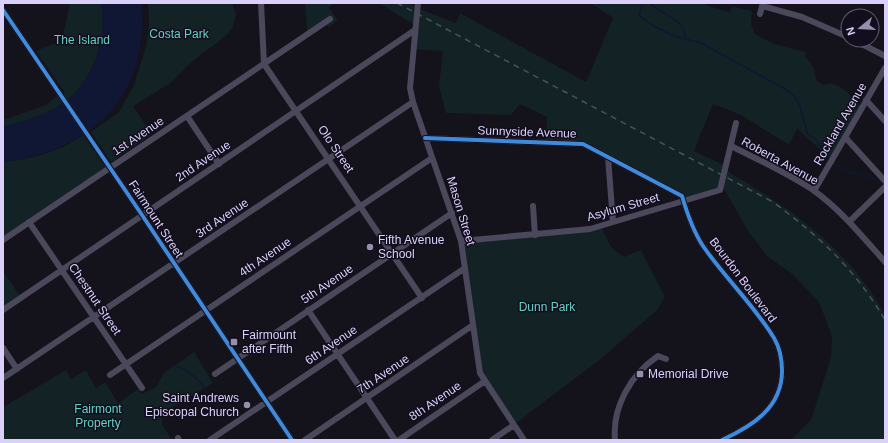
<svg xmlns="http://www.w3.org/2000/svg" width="888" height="443" font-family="Arial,sans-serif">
  <rect width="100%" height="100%" fill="#14121a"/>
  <!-- green -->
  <path fill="#122225" d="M70,3H101C109,45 89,92 50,111C35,119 18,122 3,127V120L46,105L56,97L65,93L36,51L52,44L61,43Z
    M148,3H232L236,14L235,20L232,29L222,39L194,60L169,84L133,106L152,134L111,162L91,132L119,112L134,85L146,46L149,23Z
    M305,3H334L329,8L338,20L329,27L325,23L307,34Z
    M379,3H410L417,8L456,23L460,13L586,82L613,18L591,3H705V5L730,12L732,6L752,11L751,24L755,34L774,44L806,52L805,56L813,67L817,81L824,85C840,79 851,97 861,107L831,159L797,129L789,145L741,115L713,104L694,151L724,165L730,173C791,208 851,251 885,315V440H791L811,420L831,357L832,337L819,302L792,274L767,256L748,231L720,182L717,191L684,201L682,195L582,143L546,139L547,117L520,104L511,115L446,113L439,87L443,51L411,49L413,24Z
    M83,135L108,171L3,242V162C32,159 59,152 83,135Z
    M601,226L611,247L624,257L641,250L665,297L657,310L602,358L515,424L481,371L463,242Z
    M3,271L20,296L3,308Z
    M194,352L213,383L163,413L162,424L172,440H3V407L66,370L71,379L86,370L96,388L105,382L118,403L138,389L142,394L156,387L164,373Z"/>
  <!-- water -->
  <path fill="#0f1734" d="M101,3H142C149,97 92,151 3,162V127C18,122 35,119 50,111C89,92 109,45 101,3Z"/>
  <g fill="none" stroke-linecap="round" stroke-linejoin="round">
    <!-- stream -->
    <path stroke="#0f1734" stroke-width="1.5" d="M596,3L599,5L600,3
      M643,3L639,15L650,24L674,36L701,43L787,90L795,97L800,106L807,133L817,141L829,158
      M650,3C661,15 686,19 685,39
      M835,164L851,173L877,179
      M170,364C186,369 196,376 206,389"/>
    <!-- minor -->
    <path stroke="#4a485a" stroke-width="6" d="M261,3L264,64L422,298
      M418,3L410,88L413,102L461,241L480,373L524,440
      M762,6L802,17L848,37
      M3,10L142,215L292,440
      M760,14L763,3
      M854,40L885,56
      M866,100L885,121
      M187,116L219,164
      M845,137L885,181
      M425,138L583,144L682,196C687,213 693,231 703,246C725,278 754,305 774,338C780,348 782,360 782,371C782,408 752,426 722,440
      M731,146C759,160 787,173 813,190C840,209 863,237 885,262
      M608,157L613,222
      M814,191L885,68
      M533,206L535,235
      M29,222L142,388
      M849,222L885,187
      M3,240L330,19
      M461,241L590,229L720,190L736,123
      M3,310L415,30
      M308,310L395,440
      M3,348L17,369
      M215,374L452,213
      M110,375L432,158
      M3,378L413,102
      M178,438L179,440
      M210,440L465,268
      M305,440L473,325
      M399,440L485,381
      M492,440L514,425
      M615,440C612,407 631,374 658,356L666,359"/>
    <!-- rail -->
    <path stroke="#455361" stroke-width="1.5" stroke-dasharray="6 5" stroke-linecap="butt" d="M397,3L773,202C821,238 854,268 885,320"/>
    <!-- cycleway casing -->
    <g stroke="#130e1d" stroke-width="6">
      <path id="cycleway" d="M3,10L142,215L292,440
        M425,138L583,144L682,196C687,213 693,231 703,246C725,278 754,305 774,338C780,348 782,360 782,371C782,408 752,426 722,440"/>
    </g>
    <!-- cycleway -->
    <use href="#cycleway" stroke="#408adc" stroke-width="4"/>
  </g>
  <!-- markers -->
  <g fill="#958eac" stroke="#130e1d" stroke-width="1.5">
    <circle cx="370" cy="247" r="4"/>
    <rect x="230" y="338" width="8" height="8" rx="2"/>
    <rect x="636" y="370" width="8" height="8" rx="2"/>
    <circle cx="247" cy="405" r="4"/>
  </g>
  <g text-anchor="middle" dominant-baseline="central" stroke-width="3" stroke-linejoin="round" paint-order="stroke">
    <!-- park labels -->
    <g font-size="12" fill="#65d0c4" stroke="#130e1d">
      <text x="179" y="34">Costa Park</text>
      <text x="82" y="40">The Island</text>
      <text x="547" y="307">Dunn Park</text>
      <text x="98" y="409">Fairmont<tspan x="98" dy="14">Property</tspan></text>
    </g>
    <!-- street labels -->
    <g font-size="12" fill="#dad0fa" stroke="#130e1d">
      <text transform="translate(840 124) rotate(-60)">Rockland Avenue</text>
      <text transform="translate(527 132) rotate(2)">Sunnyside Avenue</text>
      <text transform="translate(138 136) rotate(-34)">1st Avenue</text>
      <text transform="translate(336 149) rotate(56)">Olo Street</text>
      <text transform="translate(203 161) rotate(-34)">2nd Avenue</text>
      <text transform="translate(780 161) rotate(29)">Roberta Avenue</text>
      <text transform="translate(623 207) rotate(-16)">Asylum Street</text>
      <text transform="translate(461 211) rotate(73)">Mason Street</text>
      <text transform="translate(222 218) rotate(-34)">3rd Avenue</text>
      <text transform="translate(156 219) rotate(57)">Fairmount Street</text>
      <text transform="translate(265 257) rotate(-34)">4th Avenue</text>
      <text transform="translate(743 280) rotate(53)">Bourdon Boulevard</text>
      <text transform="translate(327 284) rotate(-34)">5th Avenue</text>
      <text transform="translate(95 299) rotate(56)">Chestnut Street</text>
      <text transform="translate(331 345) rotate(-34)">6th Avenue</text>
      <text transform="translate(383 374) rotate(-34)">7th Avenue</text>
      <text transform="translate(435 401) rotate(-34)">8th Avenue</text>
    </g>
    <!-- poi labels -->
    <g font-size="12" fill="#dad0fa" stroke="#130e1d" text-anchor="start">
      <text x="378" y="240">Fifth Avenue<tspan x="378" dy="14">School</tspan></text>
      <text x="242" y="335">Fairmount<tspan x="242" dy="14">after Fifth</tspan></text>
      <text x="648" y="374">Memorial Drive</text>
      <text x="239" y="398" text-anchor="end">Saint Andrews<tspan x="239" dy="14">Episcopal Church</tspan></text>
    </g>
  </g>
  <!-- border -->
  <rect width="888" height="443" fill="none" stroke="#dad0fa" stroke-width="8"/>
  <!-- north arrow -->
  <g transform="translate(860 28) rotate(252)"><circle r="19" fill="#130e1d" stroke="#635c75"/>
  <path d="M0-3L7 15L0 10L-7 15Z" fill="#958eac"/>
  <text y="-6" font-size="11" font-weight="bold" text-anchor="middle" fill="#dad0fa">N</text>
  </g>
</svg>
